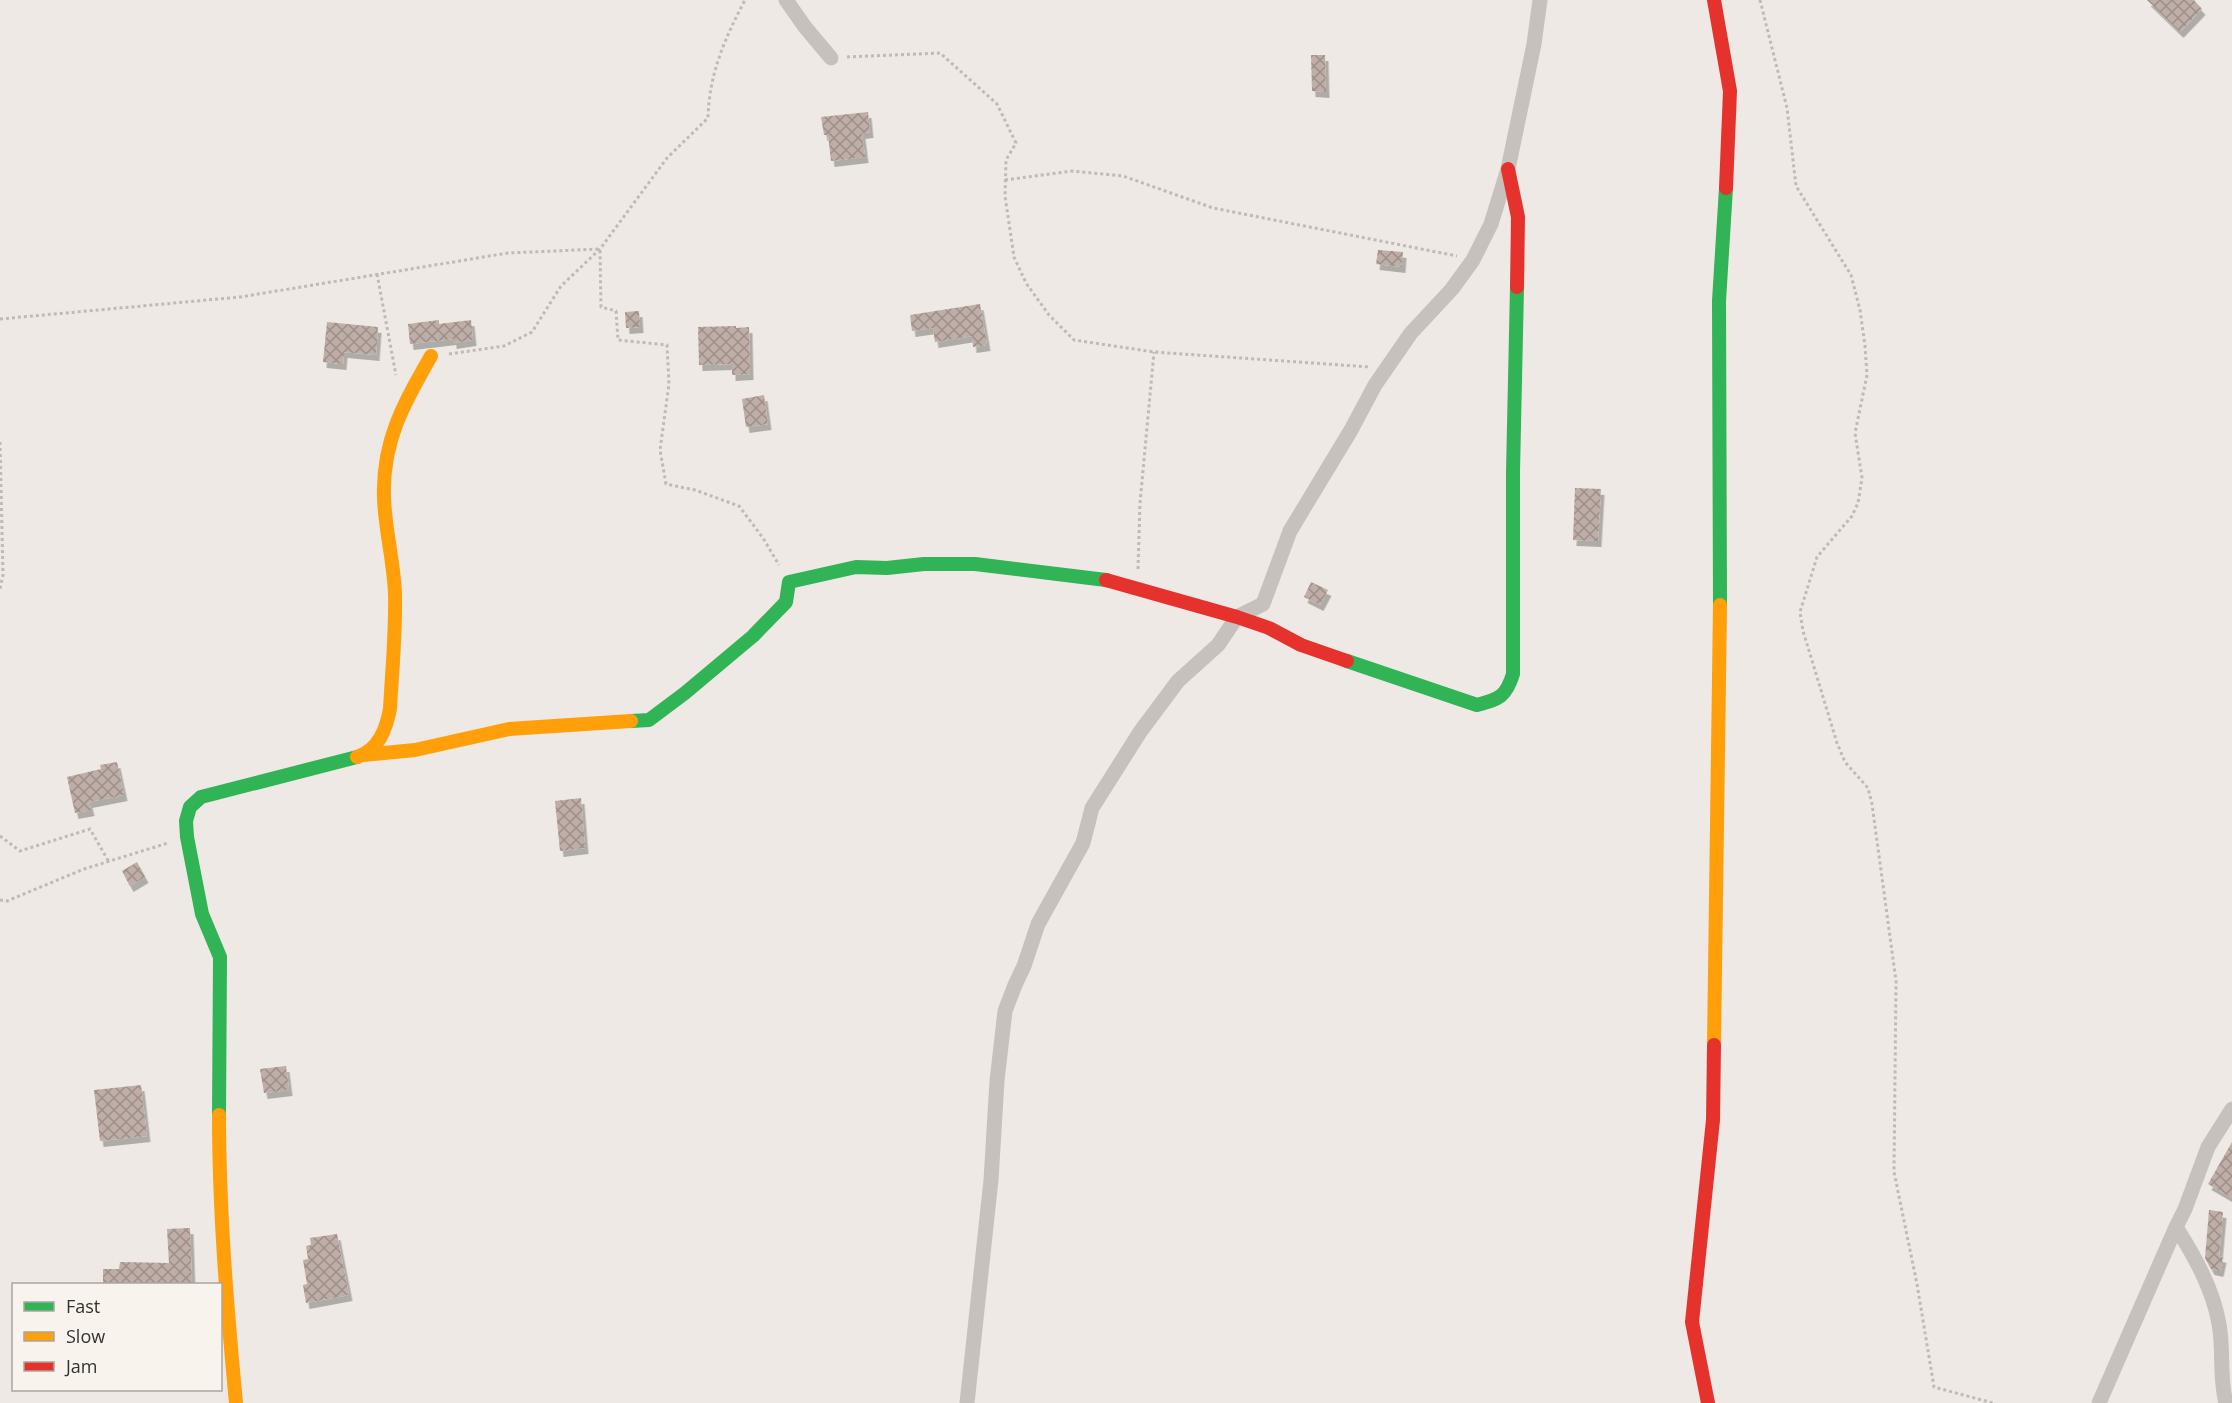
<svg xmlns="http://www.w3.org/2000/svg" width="2232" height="1403" font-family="'Open Sans',sans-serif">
  <defs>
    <pattern id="building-cross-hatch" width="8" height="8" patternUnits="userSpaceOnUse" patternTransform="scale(1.5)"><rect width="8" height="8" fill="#bfaea8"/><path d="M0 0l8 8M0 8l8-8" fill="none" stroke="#9c8e89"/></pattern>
    <filter id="shadow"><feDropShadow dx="3.5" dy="6" stdDeviation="0" flood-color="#0004"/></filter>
  </defs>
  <rect width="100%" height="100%" fill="#eee9e4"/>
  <!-- building -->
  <path fill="url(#building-cross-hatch)" filter="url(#shadow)" d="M2147,0H2194L2202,9L2180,32Z
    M1311,55H1325L1326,92L1312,91Z
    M868,112L870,132L862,133L865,157L831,161L828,135H824L821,117Z
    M1378,250L1403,252L1402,267L1376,264Z
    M980,304L987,345L973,347L972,336L935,342L933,328L912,331L910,315Z
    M639,311L640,327L626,328L625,312Z
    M439,320V324L471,320L473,340L453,343V339L410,344L408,324Z
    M327,322L378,327L376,355L344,352L343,364L323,362Z
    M736,326V328L749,327L750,374L732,375V364L699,365L698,327Z
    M764,395L768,424L746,427L742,399Z
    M1575,488L1601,489L1598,541L1573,540Z
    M1311,582L1328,590L1320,605L1304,597Z
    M117,762L124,795L89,802L91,810L75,813L67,777L101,769L100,765Z
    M581,798L585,848L560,851L555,801Z
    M137,862L145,877L130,886L122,871Z
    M286,1066L289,1090L264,1093L260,1069Z
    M141,1085L147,1136L100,1141L94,1090Z
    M2232,1142V1198L2208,1184Z
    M2209,1210L2223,1212L2219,1256L2223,1257L2220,1271L2211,1269L2205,1258Z
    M190,1228L192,1284H103V1269H119L120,1262L169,1263L167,1229Z
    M337,1234L349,1295L306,1303L303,1285L307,1284L303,1260L308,1259L306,1246L311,1245L310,1238Z"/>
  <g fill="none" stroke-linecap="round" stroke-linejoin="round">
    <!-- path -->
    <path stroke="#bfbab6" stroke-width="3" stroke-dasharray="3 3" stroke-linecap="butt" d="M1760,0L1787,108L1796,186L1851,275L1860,310L1865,346L1867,375L1855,433L1862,478L1858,503L1852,516L1817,557L1800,612L1803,631L1837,743L1845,762L1868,788L1872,804L1896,981L1894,1172L1917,1284L1934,1387L1993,1403
      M847,57L940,53L997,104L1016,143L1006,160L1005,196L1014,257L1026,283L1049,315L1074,340L1154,352L1370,367
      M1005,180L1072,171L1123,176L1213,208L1457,256
      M377,274L396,375
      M0,319L240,297L508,253L600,249L601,307L616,311L618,340L667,345L669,384L660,450L666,484L695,490L739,506L763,538L779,565
      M449,354L504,346L532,332L561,286L600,249L667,158L708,118C709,74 725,38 745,0
      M0,442L3,575L0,589
      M1138,569L1140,503L1154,352
      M0,836L20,851L90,829L109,862
      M0,900L7,901L84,869L168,843"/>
    <!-- street -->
    <path stroke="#c7c1bd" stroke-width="15" d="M786,0L805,27L831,58
      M967,1403L991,1180L997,1081L1005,1011L1015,985L1024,966L1038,924L1083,843L1092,808L1140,732L1178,681L1218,645L1237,617L1263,604L1290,531L1351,430L1375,385L1411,333L1452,289L1473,260L1491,224L1508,169L1534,44L1540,0
      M2099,1403L2176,1227
      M2226,1403C2219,1377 2224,1351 2219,1324C2213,1289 2195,1257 2176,1227L2185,1209L2208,1147L2232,1109"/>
    <!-- fast -->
    <path stroke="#30b455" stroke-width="14" d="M1720,605L1719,301L1726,188
      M1347,661L1477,705C1499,699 1506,697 1513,674V472L1517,287
      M631,721L649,720L685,693L753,636L786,602L789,582L856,567L887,568L924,564H975L1106,580
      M219,1115L220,957L202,914L187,837L186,821L190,807L201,797L357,757"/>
    <!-- slow -->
    <path stroke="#ff9f0a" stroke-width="14" d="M363,755L415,750L509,729L631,721
      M357,757C379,750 386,729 390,709C392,671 396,632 395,594C394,562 385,530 384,498C382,441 404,403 431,356
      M1714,1045L1720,605
      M219,1115C219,1211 227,1307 236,1403"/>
    <!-- jam -->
    <path stroke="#e5322d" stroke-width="14" d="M1714,0L1730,91L1726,188
      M1508,169L1518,217L1517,287
      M1106,580L1237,617L1269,628L1301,645L1347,661
      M1708,1403L1692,1322L1713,1120L1714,1045"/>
  </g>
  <!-- legend -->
  <rect x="12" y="1283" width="210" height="108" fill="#f9f3ed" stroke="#aba59f" stroke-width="1.5"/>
  <rect x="24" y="1302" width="30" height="9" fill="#30b455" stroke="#aba59f" stroke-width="1.5"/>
  <text x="66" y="1313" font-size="18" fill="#372f2b">Fast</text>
  <rect x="24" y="1332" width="30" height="9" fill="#ff9f0a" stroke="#aba59f" stroke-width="1.5"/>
  <text x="66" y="1343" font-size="18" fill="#372f2b">Slow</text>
  <rect x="24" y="1362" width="30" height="9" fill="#e5322d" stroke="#aba59f" stroke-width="1.5"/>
  <text x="66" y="1373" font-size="18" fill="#372f2b">Jam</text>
</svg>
